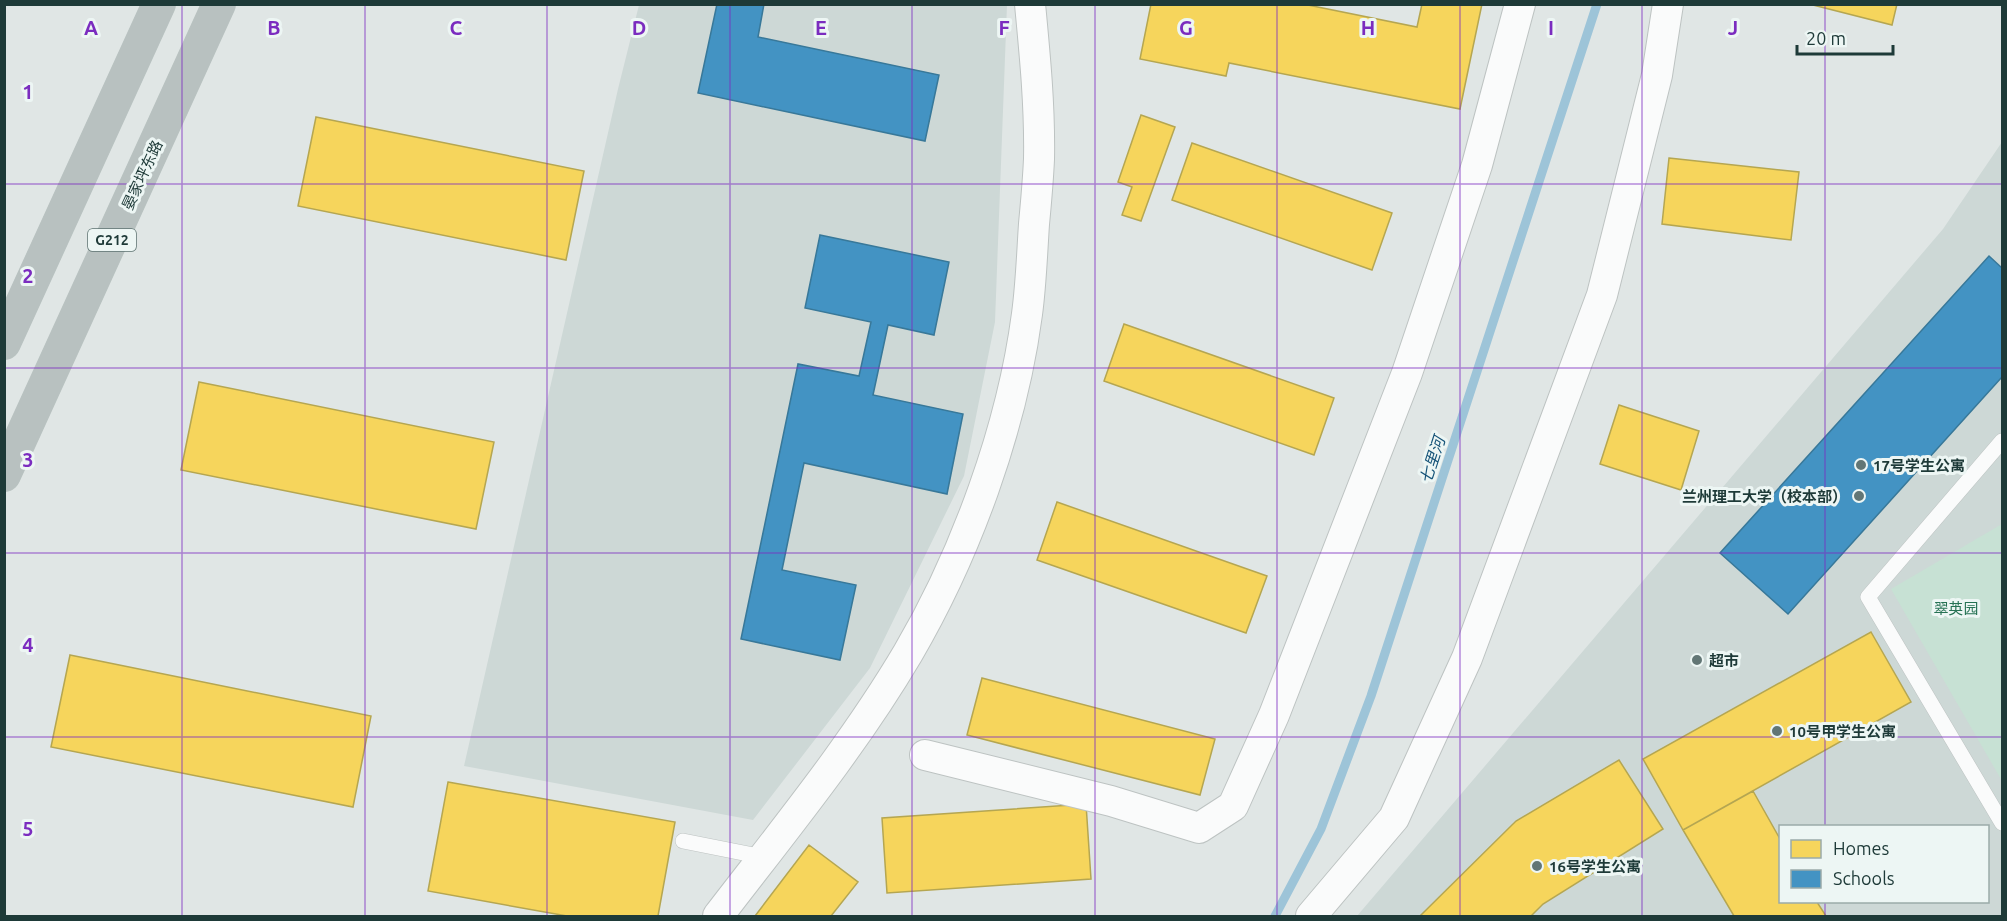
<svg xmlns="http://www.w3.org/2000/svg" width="2007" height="921" font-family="Ubuntu,'Noto Sans SC',sans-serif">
  <rect width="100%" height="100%" fill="#e0e6e5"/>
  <!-- built -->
  <path fill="#cdd8d6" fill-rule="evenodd" d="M639,5H1007L995,322L964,476L870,668L753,820L464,766L618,89Z
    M2002,142V916H1357L1943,229ZM1780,826H1988V902H1780Z"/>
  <!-- green -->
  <path fill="#c7e1d4" d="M2002,524V781L1891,589Z"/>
  <!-- homes -->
  <path fill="#f6d55c" stroke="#b5a651" stroke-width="1.5" d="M1151,4H1303L1417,27L1422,4H1482L1460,109L1229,63L1226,76L1140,59Z
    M1809,4H1897L1892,25Z
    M1141,115L1175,127L1141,221L1122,215L1132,187L1118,182Z
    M316,117L584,171L566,260L298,206Z
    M1192,143L1392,213L1372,270L1172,200Z
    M1669,158L1799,172L1791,240L1662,224Z
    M1124,324L1334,398L1314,455L1104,381Z
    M199,382L494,442L476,529L181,470Z
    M1619,405L1699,431L1681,490L1600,464Z
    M1057,502L1267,576L1246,633L1037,560Z
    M1871,632L1911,702L1683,830L1643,759Z
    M70,655L371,716L353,807L51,747Z
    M982,678L1215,739L1200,795L967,735Z
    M1619,760L1663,829L1543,904L1531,916H1420L1516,821Z
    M448,782L675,822L658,916H567L428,891Z
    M1753,791L1780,839V902H1817L1826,916H1734L1683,830Z
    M1086,804L1091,879L887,893L882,818Z
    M809,845L858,882L831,916H755Z"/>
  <!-- schools -->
  <path fill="#4393c3" stroke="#387899" stroke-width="1.5" d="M717,4H764L758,37L939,75L925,141L698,93Z
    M820,235L949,262L934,335L888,325L873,395L963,414L947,494L804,463L782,570L856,585L840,660L741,639L798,364L859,376L871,322L805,308Z
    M1989,256L2002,268V377L1788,614L1720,553Z"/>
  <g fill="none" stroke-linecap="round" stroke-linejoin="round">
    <!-- stream -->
    <path stroke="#9dc4d8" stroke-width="9" d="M1275,916L1321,829L1371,696L1597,4"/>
    <!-- lane casing -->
    <g stroke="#bdc3c2" stroke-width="16">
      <path id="lane" d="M2002,441L1868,597L2002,823
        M683,841L763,857"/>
    </g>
    <!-- street casing -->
    <g stroke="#bdc3c2" stroke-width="32">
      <path id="street" d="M925,755L1111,801L1199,828L1233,806L1274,715L1407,373L1477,165L1520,4
        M718,916C784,830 853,746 908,653C966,554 1012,428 1027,314C1031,285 1032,254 1034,224C1036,203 1038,181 1039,159C1040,108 1035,56 1030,4
        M1311,916L1394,818L1467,658L1602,295L1657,75L1668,4"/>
    </g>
    <!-- highway casing -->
    <g stroke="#bac4c2" stroke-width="34">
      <path id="highway" d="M4,343L159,4
        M4,475L219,4"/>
    </g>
    <!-- lane -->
    <use href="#lane" stroke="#fafbfb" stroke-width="15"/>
    <!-- street -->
    <use href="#street" stroke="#fafbfb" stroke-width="30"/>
    <!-- highway -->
    <use href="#highway" stroke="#b8c1c0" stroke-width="33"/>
  </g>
  <!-- grid -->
  <path fill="none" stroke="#7b2cbf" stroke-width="1.5" stroke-opacity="0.55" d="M182,4V916M365,4V916M547,4V916M730,4V916M912,4V916M1095,4V916M1277,4V916M1460,4V916M1642,4V916M1825,4V826M4,184H2002M4,368H2002M4,553H2002M4,737H2002M1825,902V916"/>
  <!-- markers -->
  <g fill="#627675" stroke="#edf6f4" stroke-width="2">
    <circle cx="1861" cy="465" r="6"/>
    <circle cx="1859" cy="496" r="6"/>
    <circle cx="1697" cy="660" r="6"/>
    <circle cx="1777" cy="731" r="6"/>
    <circle cx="1537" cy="866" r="6"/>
  </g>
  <g text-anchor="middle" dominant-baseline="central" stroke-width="6" stroke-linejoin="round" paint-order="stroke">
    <!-- shield labels -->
    <rect fill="#edf6f4" stroke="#5c7270" stroke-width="1.5" x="88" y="229" width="48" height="22" rx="4.5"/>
    <g font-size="14" font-weight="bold" fill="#1e3a38">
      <text x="112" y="240">G212</text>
    </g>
    <!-- street labels -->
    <g font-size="15" fill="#1e3a38" stroke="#edf6f4">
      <text transform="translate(142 175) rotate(-65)">晏家坪东路</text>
    </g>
    <!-- poi labels -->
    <g font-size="15" font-weight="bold" fill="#1e3a38" stroke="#edf6f4" text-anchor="start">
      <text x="1873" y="465">17号学生公寓</text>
      <text x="1847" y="496" text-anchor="end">兰州理工大学（校本部）</text>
      <text x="1709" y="660">超市</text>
      <text x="1789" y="731">10号甲学生公寓</text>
      <text x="1549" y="866">16号学生公寓</text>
    </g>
    <!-- park labels -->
    <g font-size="15" fill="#267254" stroke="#edf6f4">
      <text x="1956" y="608">翠英园</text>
    </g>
    <!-- water labels -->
    <g font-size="16" font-style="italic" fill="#155378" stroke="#edf6f4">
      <text transform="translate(1432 460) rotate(-72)">七里河</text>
    </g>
  </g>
  <g font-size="20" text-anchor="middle" font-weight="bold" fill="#7b2cbf" stroke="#edf6f4" stroke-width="6" stroke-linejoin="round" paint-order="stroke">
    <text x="91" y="35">A</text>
    <text x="274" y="35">B</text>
    <text x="456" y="35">C</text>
    <text x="639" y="35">D</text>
    <text x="821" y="35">E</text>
    <text x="1004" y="35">F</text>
    <text x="1186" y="35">G</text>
    <text x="1368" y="35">H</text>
    <text x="1551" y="35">I</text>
    <text x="1733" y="35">J</text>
    <text x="28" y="99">1</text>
    <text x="28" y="283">2</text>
    <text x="28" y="467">3</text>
    <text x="28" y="652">4</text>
    <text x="28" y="836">5</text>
  </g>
  <!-- border -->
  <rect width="2007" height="921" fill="none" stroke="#1e3a38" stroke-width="12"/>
  <!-- legend -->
  <rect x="1779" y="825" width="210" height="78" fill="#edf6f4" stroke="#9aaba9" stroke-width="1.5"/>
  <rect x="1791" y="840" width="30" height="18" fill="#f6d55c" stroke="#9aaba9" stroke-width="1.5"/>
  <text x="1833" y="855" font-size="18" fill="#1e3a38">Homes</text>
  <rect x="1791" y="870" width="30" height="18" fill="#4393c3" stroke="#9aaba9" stroke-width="1.5"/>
  <text x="1833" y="885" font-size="18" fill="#1e3a38">Schools</text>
  <!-- scale -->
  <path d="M1797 45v9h96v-9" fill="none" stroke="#1e3a38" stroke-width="3"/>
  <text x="1806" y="45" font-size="18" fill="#1e3a38" stroke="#edf6f4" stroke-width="4.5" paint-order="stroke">20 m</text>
</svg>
